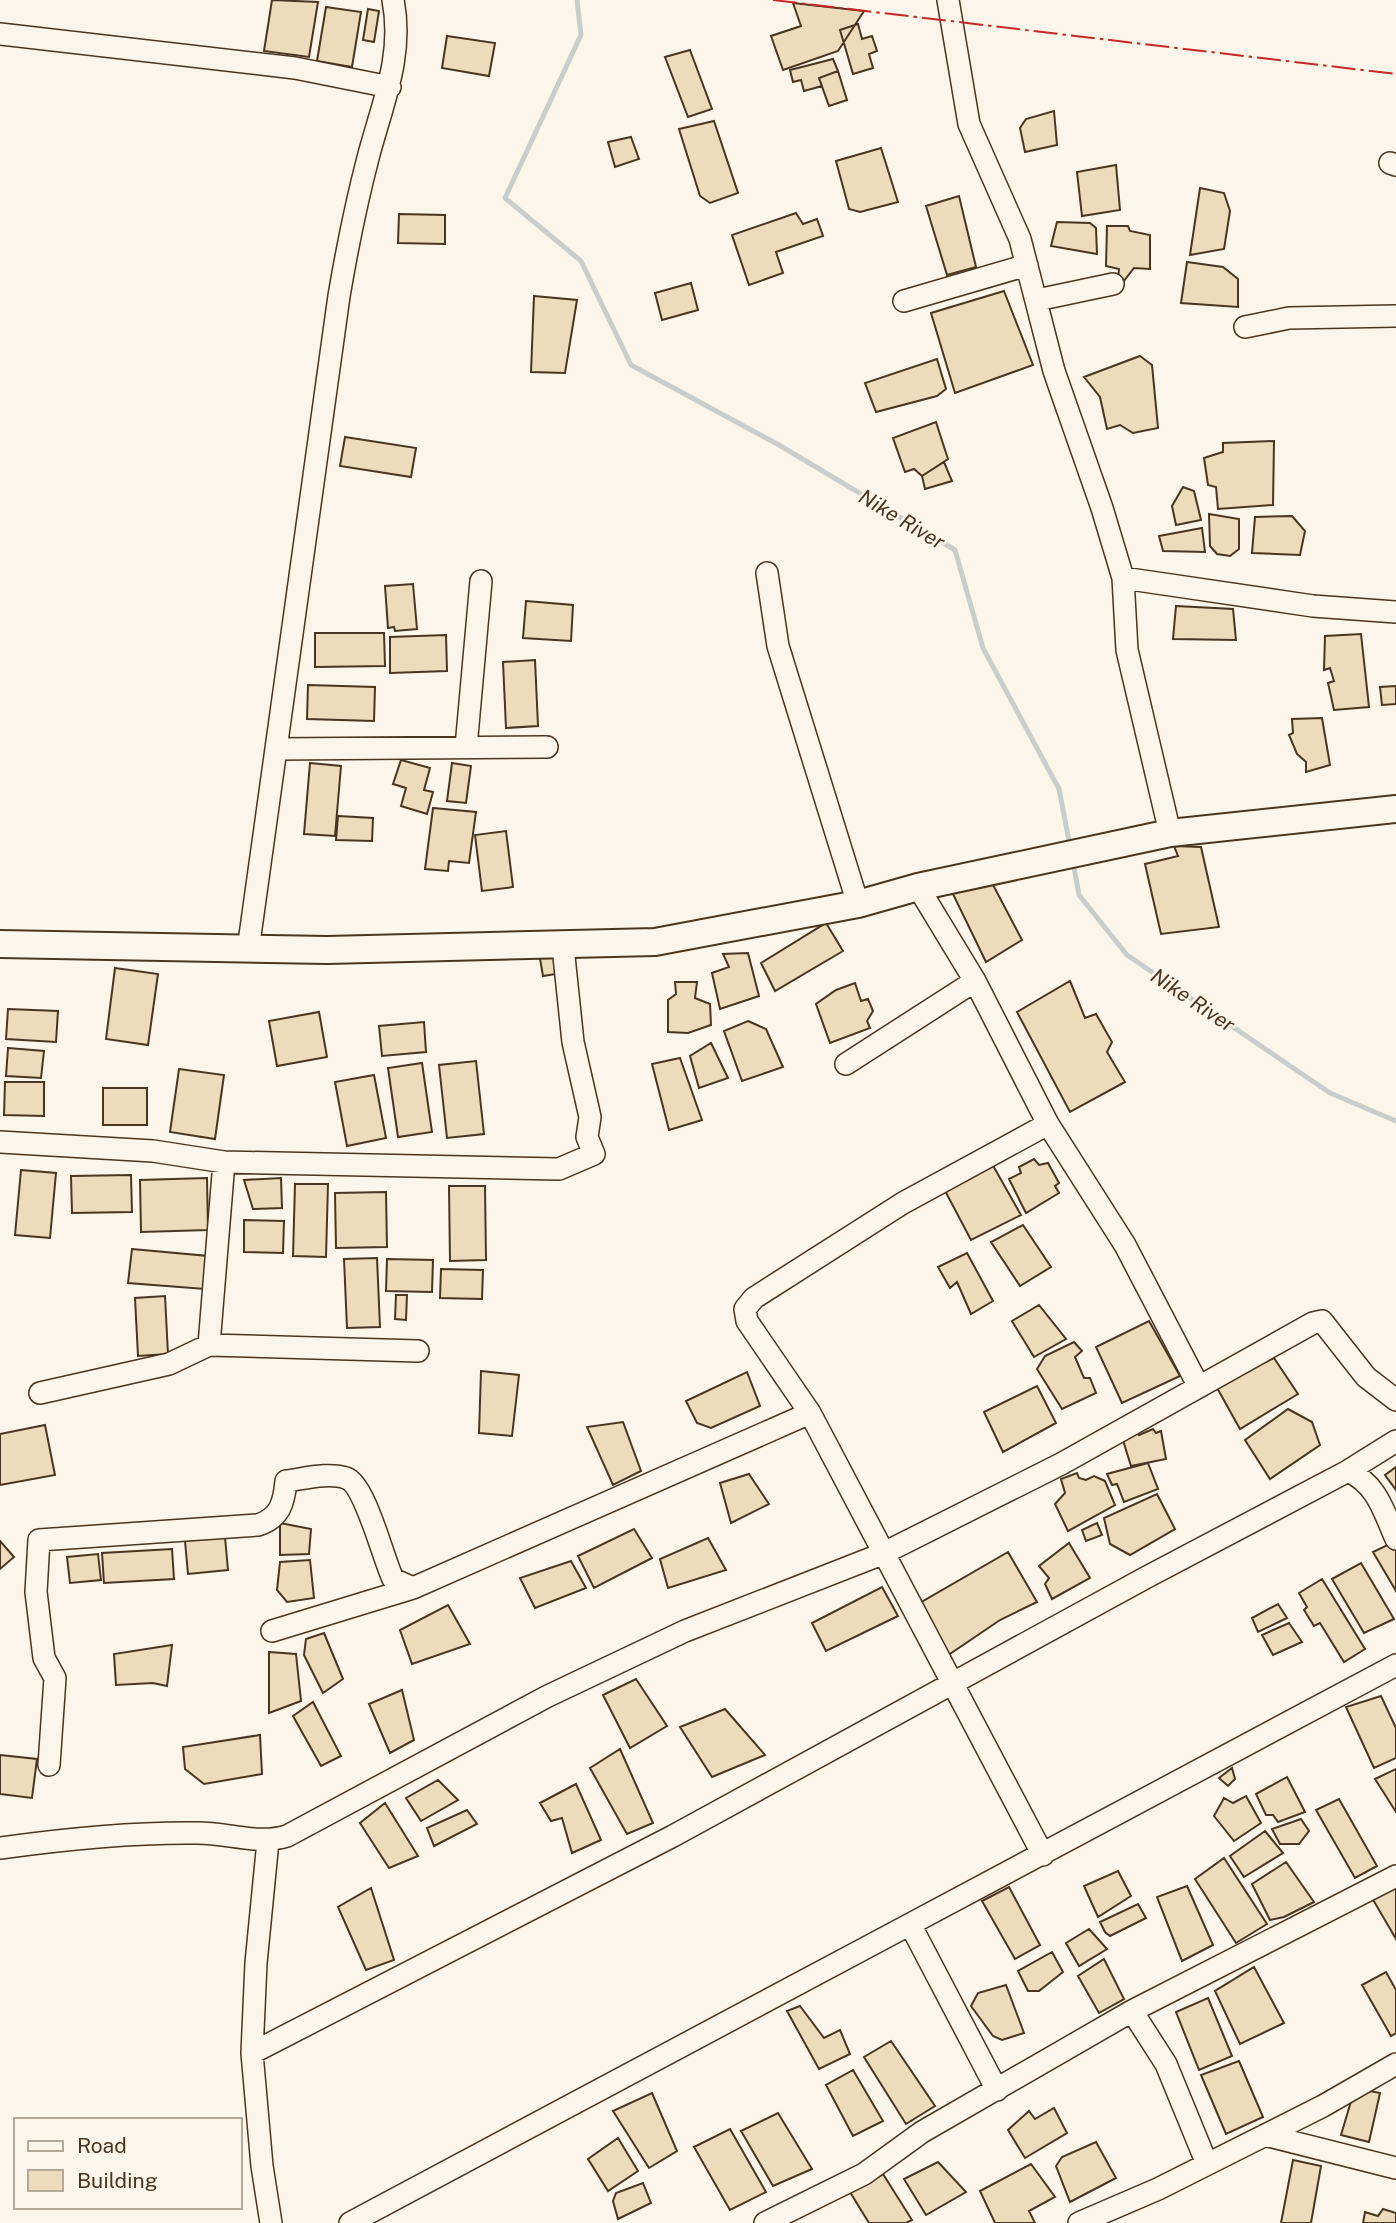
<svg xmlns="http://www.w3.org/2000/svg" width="1396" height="2223" font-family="'Public Sans',sans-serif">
  <rect width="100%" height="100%" fill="#fbf6e9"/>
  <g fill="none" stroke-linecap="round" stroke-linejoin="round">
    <!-- stream -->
    <path stroke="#c9cecd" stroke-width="5" d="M577,0L581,35L505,198L581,261L631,365L779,445L955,550L983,648L1059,789L1070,846
      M1073,862L1079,895L1127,955L1330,1093L1396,1121"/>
  </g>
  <!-- building -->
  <path fill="#ecdcbc" stroke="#4a3520" stroke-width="2" d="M272,0L318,2L309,57L264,51Z
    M793,3L864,11L838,51L783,70L771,36L801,26Z
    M326,7L361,12L352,67L317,61Z
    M368,9L379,11L374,42L363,40Z
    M858,24L862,39L872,36L877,51L869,54L873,68L853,74L840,30Z
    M447,36L495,43L489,76L442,68Z
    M690,50L712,109L688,117L665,57Z
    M833,59L838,71L819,78L822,86L804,91L801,80L793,82L790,70Z
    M838,71L847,100L829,106L819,78Z
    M1054,111L1057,145L1025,152L1020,128L1026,119Z
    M714,121L738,193L710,203L700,196L679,129Z
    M631,137L639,159L615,167L608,142Z
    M881,148L898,202L860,212L849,209L836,161Z
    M1116,165L1120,210L1082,216L1077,172Z
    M1200,188L1224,193L1230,211L1224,249L1190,255Z
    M959,196L976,267L947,275L926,206Z
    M796,213L803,224L817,219L823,236L776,252L783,273L749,285L732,235Z
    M399,214L445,215V244L398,243Z
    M1057,222L1090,223L1096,228L1097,254L1051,246Z
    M1107,226H1128L1130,231L1150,235V269L1134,268L1123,282L1118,278L1119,269L1106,266Z
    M1187,262L1223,267L1238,279V307L1181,303Z
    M691,283L698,310L662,320L655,293Z
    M1004,291L1033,365L955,393L931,313Z
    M534,296L577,300L565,373L531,372Z
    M1140,356L1152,365L1158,428L1133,433L1120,425L1107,429L1100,397L1084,377Z
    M937,359L946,389L937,396L876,412L865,383Z
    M936,422L948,459L922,476L914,469L905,472L893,438Z
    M345,437L416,448L411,477L340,466Z
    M1274,441L1273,505L1218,509L1216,487L1208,485L1204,458L1223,452V443Z
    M944,462L952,481L925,489L922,476Z
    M1183,487L1194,491L1201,520L1176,525L1172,506Z
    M1209,514L1239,519V549L1230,556L1217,554L1210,546Z
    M1292,516L1305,531L1300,555L1252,553L1255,517Z
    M1202,528L1205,552L1163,551L1159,536Z
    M413,584L417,629L395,631L394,627L388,628L385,586Z
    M526,601L573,605L571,641L523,638Z
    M1176,606L1233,609L1236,640L1173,639Z
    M315,633H384L385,666L315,667Z
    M1361,634L1369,707L1334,710L1328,683L1334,681L1330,668L1324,670L1325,636Z
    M446,635L447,671L390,673V637Z
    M535,660L538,726L506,728L503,662Z
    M308,685L375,687L374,721L307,719Z
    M1396,686V704L1382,705L1380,687Z
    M1322,718L1330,765L1306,772V762L1297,754L1289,735L1293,733L1292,719Z
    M401,760L430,768L424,790L433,792L427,814L401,806L406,788L393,784Z
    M310,763L341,766L335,836L304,834Z
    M452,763L471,766L466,803L447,801Z
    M433,808L476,812L469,863L449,861L448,871L425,869Z
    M338,816L373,818L372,841L336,840Z
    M506,831L513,887L482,891L475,835Z
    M1174,846L1201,847L1219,927L1161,934L1145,864L1178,856Z
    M991,881L1022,940L986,962L952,892Z
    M826,923L843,951L775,991L761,963Z
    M553,952L556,974L543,976L539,953Z
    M748,953L759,996L720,1009L712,973L729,967L723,954Z
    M115,968L158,974L148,1045L106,1039Z
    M1070,981L1085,1018L1096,1014L1112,1042L1107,1052L1125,1082L1070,1112L1017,1012Z
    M675,982H697L695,998L710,1004L711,1025L688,1033L668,1032V1000L676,994Z
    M855,983L861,1001L868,999L873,1011L867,1021L870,1028L830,1043L816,1004L836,990Z
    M8,1009L58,1011L56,1042L6,1039Z
    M319,1012L327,1057L277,1066L269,1021Z
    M748,1021L766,1029L783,1067L742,1081L724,1031Z
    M424,1022L426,1052L382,1056L379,1026Z
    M711,1043L728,1078L699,1088L690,1056Z
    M8,1048L44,1051L41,1078L6,1076Z
    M680,1058L702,1120L669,1130L652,1064Z
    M476,1061L484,1134L447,1138L439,1065Z
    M422,1063L432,1132L398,1137L388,1068Z
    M179,1069L224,1075L215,1139L170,1132Z
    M374,1075L386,1138L347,1146L335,1082Z
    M5,1082H44V1116L4,1115Z
    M103,1088H147V1125H103Z
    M1034,1159L1039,1165L1048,1163L1059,1183L1055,1186L1059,1193L1026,1213L1009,1179L1021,1173L1019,1167Z
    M991,1162L1021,1215L971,1240L943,1187Z
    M21,1170L56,1173L50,1238L15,1235Z
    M131,1175L132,1212L72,1213L71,1176Z
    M207,1178L208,1230L141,1232L140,1180Z
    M281,1178L282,1208L253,1209L244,1180Z
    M295,1184H328L326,1257L293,1256Z
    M449,1186H485L486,1260L450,1261Z
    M386,1192L387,1247L336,1248L335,1193Z
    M244,1220L284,1221L283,1253L244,1252Z
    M1023,1225L1051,1267L1020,1286L991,1242Z
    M132,1249L208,1256L205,1289L128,1283Z
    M967,1253L993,1301L971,1314L957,1282L950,1288L938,1267Z
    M377,1258L380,1327L347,1328L344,1259Z
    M387,1259L433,1260L432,1292L386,1291Z
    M441,1269L483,1270L482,1299L440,1298Z
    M396,1295H407L406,1320L395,1319Z
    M165,1296L168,1354L138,1356L135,1298Z
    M1039,1305L1066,1339L1034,1357L1012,1321Z
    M1149,1321L1180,1376L1122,1403L1096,1347Z
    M1074,1342L1082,1351L1075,1357L1084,1378H1090L1096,1393L1062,1409L1037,1369L1045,1356Z
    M1274,1358L1298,1394L1240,1429L1216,1386Z
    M481,1371L519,1375L512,1436L479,1433Z
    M747,1372L760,1406L711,1428L697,1423L686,1401Z
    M1037,1386L1056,1423L1003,1452L984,1412Z
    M1288,1409L1312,1422L1320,1445L1270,1479L1245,1440Z
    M623,1422L641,1471L613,1485L587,1427Z
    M45,1425L55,1475L0,1485V1434Z
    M1153,1429L1156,1433L1161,1431L1166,1459L1131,1466L1122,1437L1133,1430L1139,1435Z
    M1148,1463L1158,1489L1124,1502L1117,1484L1112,1485L1107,1474Z
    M1396,1467V1490L1385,1475Z
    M1077,1473L1079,1478L1086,1480L1094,1476L1105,1481L1115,1505L1068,1531L1055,1504L1065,1493L1061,1479Z
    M749,1474L769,1504L731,1523L720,1483Z
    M1157,1494L1175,1529L1130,1555L1110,1544L1104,1518Z
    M280,1523L311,1529L309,1554L280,1555Z
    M1097,1523L1102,1535L1086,1541L1082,1530Z
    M634,1529L652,1558L594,1588L578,1556Z
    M225,1537L228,1570L188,1574L185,1541Z
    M708,1538L726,1570L668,1588L660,1559Z
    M0,1541L14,1557L0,1569Z
    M1396,1541V1591L1373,1552Z
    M1069,1543L1090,1578L1052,1599L1045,1584L1049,1578L1039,1566Z
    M172,1549L174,1579L104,1583L102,1553Z
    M1008,1552L1037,1602L1000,1620L935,1664L906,1611Z
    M98,1554L101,1580L70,1583L67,1557Z
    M310,1560L314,1598L287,1602L277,1590L280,1562Z
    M571,1561L586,1588L535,1608L520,1578Z
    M1361,1563L1394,1619L1364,1633L1332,1579Z
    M1322,1579L1365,1649L1344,1662L1320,1623L1314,1626L1304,1610L1307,1607L1299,1593Z
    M882,1587L898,1616L826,1651L812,1623Z
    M1278,1604L1287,1618L1258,1632L1252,1618Z
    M448,1605L470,1644L412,1664L400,1630Z
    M1289,1623L1302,1642L1273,1655L1262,1635Z
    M324,1633L343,1679L323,1693L304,1655L306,1639Z
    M172,1645L167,1686L153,1683L116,1685L114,1654Z
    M269,1652L296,1654L301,1701L269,1713Z
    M636,1679L667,1726L630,1748L603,1695Z
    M402,1690L414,1740L390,1753L369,1704Z
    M1381,1696L1396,1728V1758L1374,1768L1346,1707Z
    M313,1702L341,1756L321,1766L293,1716Z
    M725,1709L765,1755L712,1777L680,1727Z
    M260,1735L262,1774L204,1784L185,1769L183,1747Z
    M620,1749L653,1823L627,1834L590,1768Z
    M0,1755L37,1759L32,1798L0,1794Z
    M1232,1768L1235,1779L1228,1786L1219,1778Z
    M1396,1769V1812L1375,1779Z
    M1287,1777L1305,1812L1278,1822L1273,1815H1266L1256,1794Z
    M438,1780L458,1800L421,1821L406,1798Z
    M576,1784L601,1840L572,1853L562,1818L551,1821L540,1803Z
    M1246,1796L1261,1823L1234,1841L1214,1816L1224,1798L1233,1803Z
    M1339,1799L1377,1866L1355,1878L1316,1810Z
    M385,1803L418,1856L389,1868L360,1823Z
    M467,1810L477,1824L434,1846L427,1828Z
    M1301,1819L1309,1831L1299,1844H1280L1272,1829Z
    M1265,1831L1283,1853L1244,1877L1230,1856Z
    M1224,1858L1267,1924L1236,1943L1195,1879Z
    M1286,1862L1314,1902L1284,1917L1270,1920L1252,1884Z
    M1118,1871L1131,1896L1098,1917L1084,1886Z
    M1187,1886L1213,1945L1182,1961L1157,1897Z
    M1396,1886V1939L1372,1898Z
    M1009,1887L1040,1945L1015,1959L982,1901Z
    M371,1888L394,1960L366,1970L338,1907Z
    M1138,1904L1146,1918L1110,1936L1105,1932L1100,1922Z
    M1089,1929L1107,1949L1079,1966L1066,1943Z
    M1052,1952L1063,1972L1039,1991H1028L1018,1971Z
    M1104,1959L1124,1999L1099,2013L1078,1976Z
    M1254,1967L1284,2023L1240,2044L1215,1991Z
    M1386,1972L1396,1990V2033L1391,2036L1362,1985Z
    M1006,1985L1024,2033L1002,2040L993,2036L971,2006L978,1993Z
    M1208,1998L1232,2056L1199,2070L1176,2012Z
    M800,2006L824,2038L840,2030L850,2054L819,2069L787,2011Z
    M891,2041L935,2106L906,2124L864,2057Z
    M1239,2061L1263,2117L1226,2134L1201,2075Z
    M853,2070L883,2121L853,2136L826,2085Z
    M1355,2088L1380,2093L1369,2142L1341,2135Z
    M652,2093L677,2151L649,2168L613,2111Z
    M1054,2108L1067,2133L1025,2158L1008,2130L1029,2111L1035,2119Z
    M778,2113L812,2169L773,2186L741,2131Z
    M730,2129L766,2192L730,2210L694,2147Z
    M618,2138L638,2171L608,2191L588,2159Z
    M1096,2142L1116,2178L1070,2202L1056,2166L1062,2157Z
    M1293,2160L1321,2166L1311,2223H1281Z
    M938,2162L966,2192L926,2215L904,2179Z
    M1031,2164L1055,2197L1029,2211L1035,2223H995L980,2191Z
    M883,2174L912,2220L906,2223H869L850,2192Z
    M643,2183L651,2203L618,2219L613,2201L616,2193Z
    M1383,2209L1396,2213V2223H1363L1365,2212L1378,2216Z"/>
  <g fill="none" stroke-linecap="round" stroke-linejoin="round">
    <!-- minor casing -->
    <g stroke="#4a3520" stroke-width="24">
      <path id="minor" d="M948,0L969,124L1020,239L1054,371L1102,508L1123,578L1127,650L1170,833
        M0,34L295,68L390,87
        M1390,163L1396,165
        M1037,300L1113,284
        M904,301L1027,265
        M1245,327L1289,318L1396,316
        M767,573L778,646L858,904
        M1123,578L1313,606L1396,612
        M466,747L481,581
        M276,749L547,747
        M918,887L975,981L1048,1124L1125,1245L1199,1387
        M248,950L339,296C347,249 356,204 368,158C382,104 404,56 393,0
        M846,1064L975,981
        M0,1142L153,1151L224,1162L559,1169L594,1154L587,1137L590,1117L573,1042L563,947
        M209,1345L224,1162
        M40,1393L169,1364L209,1345L418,1351
        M1348,1471C1377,1484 1384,1512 1396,1539
        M272,1631L413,1588
        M49,1765L55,1678L44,1658L36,1592L39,1540L258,1525C280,1518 284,1503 286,1481C303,1479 329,1472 346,1478C365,1484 383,1558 393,1579L413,1588L810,1413
        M268,1841L256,1963L252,2053L262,2166L271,2223
        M0,1848C65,1839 131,1832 198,1833C228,1833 258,1845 287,1836L548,1696L685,1631L882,1554L1061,1464L1313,1323L1322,1321L1366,1377L1396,1400
        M1043,1855L810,1413L747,1321L745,1309L754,1298L903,1203L1048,1124
        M911,1926L997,2090
        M1132,2011L1166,2064L1207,2164
        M252,2053L673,1836L1147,1577L1348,1471L1396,1441
        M1265,2135L1396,2168
        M350,2223C698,2036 1048,1852 1396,1665
        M765,2223L864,2174L922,2132L1132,2011L1396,1876
        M1079,2223L1158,2189L1323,2106L1396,2064"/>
    </g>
    <!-- major casing -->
    <g stroke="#4a3520" stroke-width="30">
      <path id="major" d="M0,944L327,950L655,942L858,904L918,887L1170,833L1396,809"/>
    </g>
    <!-- minor -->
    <use href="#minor" stroke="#fbf6e9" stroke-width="21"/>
    <!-- major -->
    <use href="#major" stroke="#fbf6e9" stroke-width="26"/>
    <!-- power -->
    <path stroke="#c62828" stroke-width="2" stroke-dasharray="24 5 3.5 5" stroke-linecap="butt" d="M773,0L1396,74"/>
  </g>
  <g text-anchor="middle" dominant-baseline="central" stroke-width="5" stroke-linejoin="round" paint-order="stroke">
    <!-- water labels -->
    <g font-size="21" font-style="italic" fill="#4a3520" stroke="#fbf6e9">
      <text transform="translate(902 519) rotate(31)">Nike River</text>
      <text transform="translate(1193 1000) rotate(34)">Nike River</text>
    </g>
  </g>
  <!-- legend -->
  <rect x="14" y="2118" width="228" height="91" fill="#fbf6e9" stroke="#b4a999" stroke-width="2"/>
  <rect x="28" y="2141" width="35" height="10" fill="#fbf6e9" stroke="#b4a999" stroke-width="2"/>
  <text x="77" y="2153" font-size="21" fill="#4a3520">Road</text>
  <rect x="28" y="2170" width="35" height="21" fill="#ecdcbc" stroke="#b4a999" stroke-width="2"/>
  <text x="77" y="2188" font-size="21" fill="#4a3520">Building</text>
</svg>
